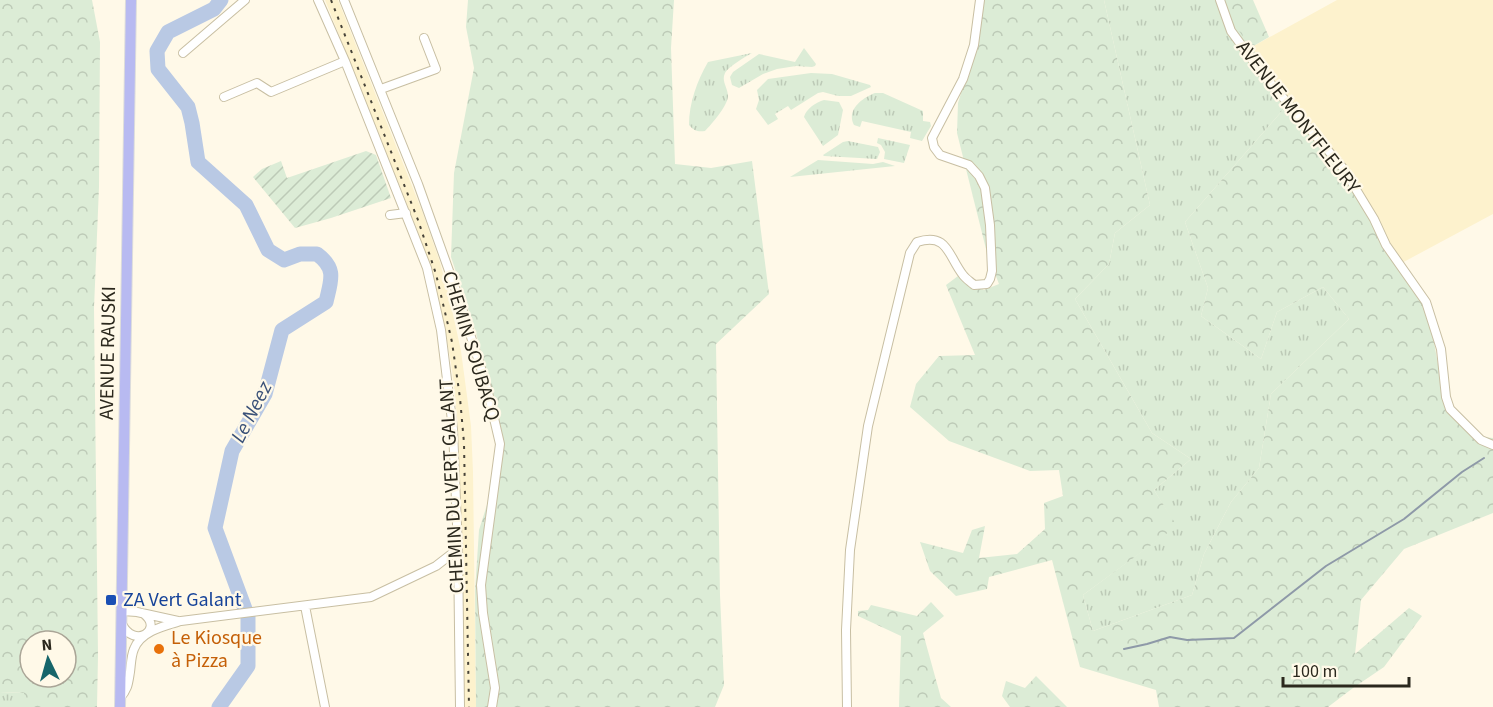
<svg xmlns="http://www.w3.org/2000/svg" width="1493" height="707" font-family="'Source Sans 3',sans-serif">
  <defs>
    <pattern id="grass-tufts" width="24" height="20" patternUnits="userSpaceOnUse" patternTransform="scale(1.5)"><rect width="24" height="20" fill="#dcecd6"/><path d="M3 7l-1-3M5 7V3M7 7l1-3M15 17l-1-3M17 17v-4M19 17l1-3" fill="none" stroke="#bdcab7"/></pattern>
    <pattern id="forest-crowns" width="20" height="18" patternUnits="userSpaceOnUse" patternTransform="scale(1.5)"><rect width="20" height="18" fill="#dcecd6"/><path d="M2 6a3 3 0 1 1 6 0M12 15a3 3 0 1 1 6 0" fill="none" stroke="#bdcab7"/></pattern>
    <pattern id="garden-furrows" width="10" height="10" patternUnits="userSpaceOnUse" patternTransform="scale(1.5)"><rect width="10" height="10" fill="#dcecd6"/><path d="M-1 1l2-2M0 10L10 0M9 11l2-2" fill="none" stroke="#bdcab7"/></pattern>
  </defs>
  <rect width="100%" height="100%" fill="#fff9e8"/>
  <!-- built -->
  <path fill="#fdf2cd" d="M325,0H338L422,211L440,262L451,305L461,351L471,426L473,472L476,707H464L458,426L452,370L447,340L427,259L416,227Z
    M1337,0H1493V214L1398,265L1250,48Z"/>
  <!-- grass -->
  <path fill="url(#grass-tufts)" d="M1104,0H1220L1289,103L1185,222L1208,288L1201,316L1261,359L1277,312L1323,287L1349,319L1271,394L1259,468L1231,502L1204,554L1192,595L1093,631L1083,595L1176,526L1154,490L1191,459L1152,433L1075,299L1109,264L1115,233L1150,205Z
    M804,48L816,64L815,66L812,67L796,66L777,69L763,74L739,88L732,85L730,77L733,72L759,54L795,62Z
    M752,53C745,57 729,66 725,73C721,81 728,88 728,96C728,105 712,124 705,131C698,132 694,131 689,125C689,103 697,81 708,62Z
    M811,73L832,74L870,85L871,87L851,96H838L823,92L818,93L791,110L788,106L775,114L778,119L768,125L756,109L759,100L757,90L768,79Z
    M875,93H883L923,111V121L930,122L931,126L922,141L910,138L911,132L862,121L860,127L854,125C846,110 862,98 875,93Z
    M824,100L839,102L843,110L838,135L823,146L804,117C806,109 816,102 824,100Z
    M878,138L910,145L904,163L884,159L885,152L881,145L877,143Z
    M848,141L878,147L880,152L877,159L824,156L823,155L843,142Z
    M818,160L873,164L883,162L895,166L790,177Z
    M0,692L24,693V707H0Z"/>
  <!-- forest -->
  <path fill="url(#forest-crowns)" fill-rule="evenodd" d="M0,0H92L100,42L99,187L94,308L98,656L97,707H24V693L0,692ZM30,641H66V677H30Z
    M468,0H674L671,48L675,164L711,168L752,161L769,294L716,344L720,595L724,685L715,707H476L475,591L479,530L504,451L498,413L475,330L451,257L454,173L474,68L466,27Z
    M983,0H1104L1150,205L1115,233L1109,264L1075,299L1152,433L1191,459L1154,490L1177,526L1083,595L1093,631L1192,595L1204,554L1231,502L1259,468L1271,394L1349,319L1323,287L1277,312L1261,359L1201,316L1208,288L1185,222L1289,103L1343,173L1429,314L1445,404L1473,436L1493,438V513L1404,549L1361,600L1355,654L1409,608L1422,616L1384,667L1353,688L1328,707H1159L1156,690L1080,667L1052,560L989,577L987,589L956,596L930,571L920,542L963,553L972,530L985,526L979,558L1017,554L1045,529L1044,503L1063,496L1059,470L1030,471L949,441L910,407L916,384L939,356L975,355L946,285L958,276L984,290L999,284L987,253L957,133L958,103L980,31Z
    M1220,0H1253L1269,37L1250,48Z
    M931,602L944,616L923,633L941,698L951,707H899L901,636L858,616V611L868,610L871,605L917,616Z
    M1036,676L1067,707H1010L1002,696L1006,681L1025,688Z"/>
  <!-- garden -->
  <path fill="url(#garden-furrows)" d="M366,151L376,155L391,198L331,218L295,228L253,177L262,169L281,161L287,178Z"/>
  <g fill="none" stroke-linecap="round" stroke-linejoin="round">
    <!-- stream -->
    <path stroke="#8e99a8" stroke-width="2" d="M1124,649L1147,644L1170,637L1187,640L1234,638L1326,566L1404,519L1462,472L1484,458"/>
    <!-- river -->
    <path stroke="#b9c9e4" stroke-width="15" d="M219,707L248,666V617L215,528L232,451L265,394L282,330L326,302C331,280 337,269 317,254H300L284,260L268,250L246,205L198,162L192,123L188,107L158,69L157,51L168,32L214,9L221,0"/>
    <!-- minor casing -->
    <g stroke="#c8bfa3" stroke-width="10">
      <path id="minor" d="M318,0L345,61L427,268L441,330L453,429L458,549L460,707
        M344,0L418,184L458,296L486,384L500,444L481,585L483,613L495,688L492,707
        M1220,0L1231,31L1262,73L1343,168L1374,219L1386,245L1426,302L1441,349L1446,397L1450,409L1481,440L1493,445
        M183,53L245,0
        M381,89L436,69L424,38
        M224,97L257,83L271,92L345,61
        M390,215L406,213
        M305,606L325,707
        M122,611L137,612L178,621
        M122,624C134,649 164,630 144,614
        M120,698C128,689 128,684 130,672C131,665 131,656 134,649C141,631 164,626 181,621L371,597L436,566L458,549
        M847,707L846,630L850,550L868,426L910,253L917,242C948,232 948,256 963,275C966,279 971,282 974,285L987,284L990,279L992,271L990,225L985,188L979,176L969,165L940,155L934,147L932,138L963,79L974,45L980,0"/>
    </g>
    <!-- major casing -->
    <g stroke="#dddddb" stroke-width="12">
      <path id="major" d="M120,707L131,0"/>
    </g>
    <!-- minor -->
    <use href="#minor" stroke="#fff" stroke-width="8"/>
    <!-- major -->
    <use href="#major" stroke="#b8baf1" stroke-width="10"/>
    <!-- rail -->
    <path stroke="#474338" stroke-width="2" stroke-dasharray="3 6" stroke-linecap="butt" d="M331,0L418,220L436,274L452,342L460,398L464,443L469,707"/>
  </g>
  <!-- markers -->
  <rect fill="#1a4fb4" stroke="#fff9e8" stroke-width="2" x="105" y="594" width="12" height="12" rx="3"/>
  <circle fill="#e8710a" stroke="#fff9e8" stroke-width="2" cx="159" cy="649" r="6"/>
  <g text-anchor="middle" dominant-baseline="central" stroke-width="4.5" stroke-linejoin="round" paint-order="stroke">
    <!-- street labels -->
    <g font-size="20" fill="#2b281d" stroke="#fff9e8">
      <text transform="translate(1298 117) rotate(52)">AVENUE MONTFLEURY</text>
      <text transform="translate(471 346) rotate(73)">CHEMIN SOUBACQ</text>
      <text transform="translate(108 353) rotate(-89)">AVENUE RAUSKI</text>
      <text transform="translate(452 486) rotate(-93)">CHEMIN DU VERT GALANT</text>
    </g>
    <!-- transit labels -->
    <g font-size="20" fill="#164399" stroke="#fff9e8" text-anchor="start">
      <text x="123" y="600">ZA Vert Galant</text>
    </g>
    <!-- food labels -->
    <g font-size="20" fill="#c56008" stroke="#fff9e8" text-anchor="start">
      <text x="171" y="638">Le Kiosque<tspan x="171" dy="23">à Pizza</tspan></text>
    </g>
    <!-- water labels -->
    <g font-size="21" font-style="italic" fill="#3a5178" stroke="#fff9e8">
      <text transform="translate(251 412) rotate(-63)">Le Neez</text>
    </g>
  </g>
  <!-- north arrow -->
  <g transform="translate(48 659) rotate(355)"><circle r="28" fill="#fff9e8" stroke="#aaa597" stroke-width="1.5"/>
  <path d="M0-4.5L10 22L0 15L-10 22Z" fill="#16656a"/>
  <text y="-9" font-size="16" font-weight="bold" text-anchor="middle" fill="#2b281d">N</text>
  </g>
  <!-- scale -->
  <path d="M1283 677v9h126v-9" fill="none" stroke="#2b281d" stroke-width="3"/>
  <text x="1292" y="677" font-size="18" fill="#2b281d" stroke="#fff9e8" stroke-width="4.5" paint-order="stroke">100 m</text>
</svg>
